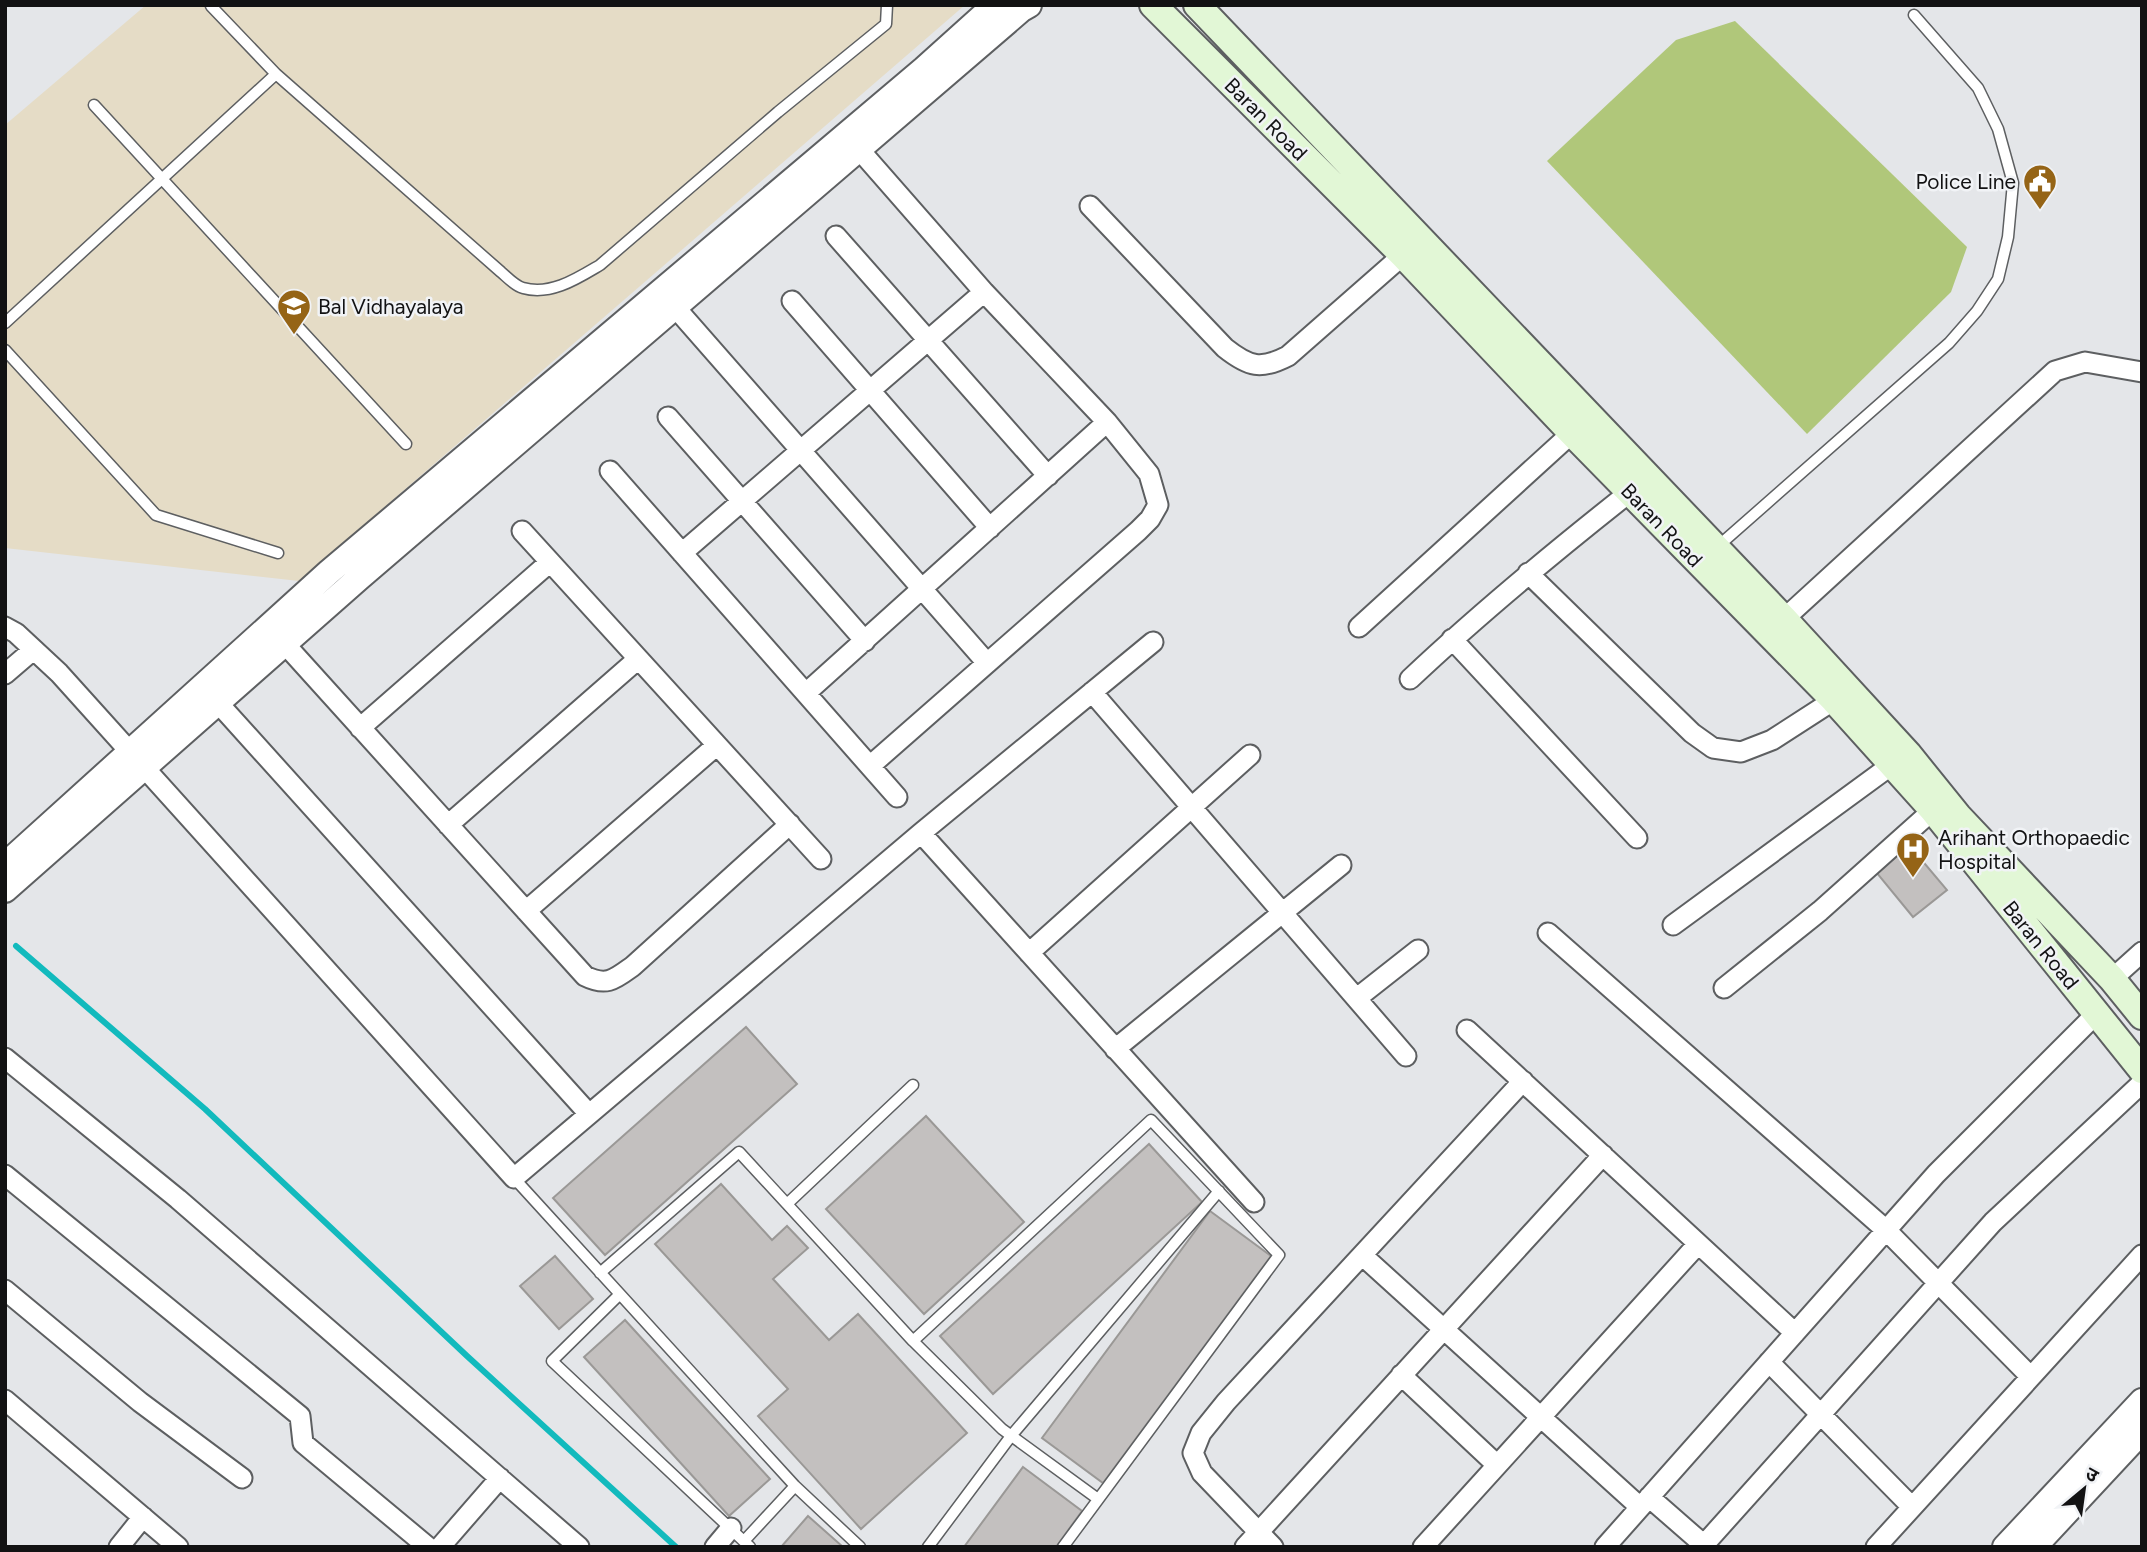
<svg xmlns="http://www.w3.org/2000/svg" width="2147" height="1552" font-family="Figtree,'Noto Sans Devanagari',sans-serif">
  <rect width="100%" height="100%" fill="#e4e6e9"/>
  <!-- education -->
  <path fill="#e5dcc6" d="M146,5H965L299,581L5,548V125Z"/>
  <!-- green -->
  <path fill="#b0c77a" d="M1735,21L1967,247L1951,292L1807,434L1547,161L1676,40Z"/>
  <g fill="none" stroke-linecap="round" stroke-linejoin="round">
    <!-- stream -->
    <path stroke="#12babd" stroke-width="6" d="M16,946L205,1109L467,1356L676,1547"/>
  </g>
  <!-- building -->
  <path fill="#c3c0bf" stroke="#9a9896" stroke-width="2" d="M1909,845L1947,890L1913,917L1876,872Z
    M746,1027L797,1084L605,1255L553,1198Z
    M926,1116L1024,1222L924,1314L826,1209Z
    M1149,1144L1202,1202L993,1394L940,1336Z
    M721,1184L772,1240L787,1226L808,1248L773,1279L829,1340L858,1314L967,1433L861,1529L758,1416L788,1389L655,1244Z
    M1210,1211L1271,1256L1103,1483L1042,1438Z
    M555,1256L593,1299L559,1329L520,1286Z
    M625,1320L770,1479L729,1516L584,1357Z
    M1023,1467L1082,1511L1056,1547H964Z
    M808,1516L843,1547H781Z"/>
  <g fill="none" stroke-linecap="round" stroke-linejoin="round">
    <!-- service casing -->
    <g stroke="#5d5f61" stroke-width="13">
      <path id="service" d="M211,6L276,74L501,272C507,277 515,286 523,288C551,296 578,278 600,265L778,112L886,24L887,5
        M94,105L406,444
        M5,323L276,74
        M5,350L156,515L278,553
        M1716,548L1949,343L1977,311L1998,279L2008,237L2013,183L1998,129L1978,88L1914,15
        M514,1178L795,1486L860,1547
        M787,1204L913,1085
        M600,1273L739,1152L913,1341L1002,1429L1098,1499
        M619,1295L552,1361L750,1547
        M913,1341L1151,1120L1279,1255L1063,1547
        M744,1541L795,1486
        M928,1547L1011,1436L1219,1191"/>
    </g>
    <!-- minor casing -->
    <g stroke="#5d5f61" stroke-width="23">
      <path id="minor" d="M850,139L984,292L1107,422L1149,474L1158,505L1150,519L1138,531L870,766
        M1090,206L1225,348C1249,367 1261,370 1288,356L1403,255
        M836,236L1048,476
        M667,298L987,663
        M792,301L990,528
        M668,417L865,641
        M610,471L897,797
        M522,531L821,859
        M682,553L984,292
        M1528,573L1692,733L1713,748L1741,752L1772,740L1834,700
        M1784,619L2055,371L2085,362L2142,372
        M5,627L16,633L59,673L514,1178L921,833L1153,642
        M1359,627L1572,433
        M1452,639L1637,838
        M284,643L585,976C607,987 615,979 633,966L790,824
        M5,674L33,650
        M1410,679C1480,613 1554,552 1630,492
        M1092,692L1406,1056
        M806,693L1107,422
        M210,694L589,1114
        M360,728L550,562
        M448,825L638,659
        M921,833L1254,1202
        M526,911L717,745
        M1673,925L1901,758
        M1548,933L1886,1230L2030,1376
        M1029,953L1250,755
        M2112,979L2142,952
        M1724,988L1820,911L1933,810
        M1357,998L1418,950
        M1467,1030L1795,1333
        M1115,1049L1341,865
        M5,1058L178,1199L579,1547
        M5,1175L300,1416L303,1443L428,1547
        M1363,1256L1640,1507
        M5,1290L140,1402L242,1478
        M1769,1362L1912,1507
        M1401,1375L1497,1465
        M5,1400L178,1547
        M1649,1497L1704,1545
        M119,1547L143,1517
        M440,1547L500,1478
        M715,1547L731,1528
        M1245,1547L1603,1155
        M1273,1547L1202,1473L1193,1453L1201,1433L1226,1402L1523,1081
        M1423,1547L1698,1244
        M1605,1547L1936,1174L2097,1013
        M1702,1547L1993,1222L2142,1083
        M1876,1547L2142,1255"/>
    </g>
    <!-- tertiary casing -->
    <g stroke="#5d5f61" stroke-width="28">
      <path id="tertiary" d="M5,865L329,572L924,69L995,5
        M5,890L359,578L1022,9L1029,5
        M2005,1547L2142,1401
        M2034,1547L2142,1431"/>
    </g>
    <!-- secondary casing -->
    <g stroke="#5d5f61" stroke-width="30">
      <path id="secondary" d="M1153,5L1403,255L1572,433L1834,700L1933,810L2142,1070
        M1197,5L1784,619L1908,754L1958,816L2112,979L2142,1016"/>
    </g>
    <!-- service -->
    <use href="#service" stroke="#fff" stroke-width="10"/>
    <!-- minor -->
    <use href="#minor" stroke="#fff" stroke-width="19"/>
    <!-- tertiary -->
    <use href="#tertiary" stroke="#fff" stroke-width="24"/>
    <!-- secondary -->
    <use href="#secondary" stroke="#e2f7d6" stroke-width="26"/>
  </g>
  <!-- icons -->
  <defs>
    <g id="civic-pin" transform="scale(1.75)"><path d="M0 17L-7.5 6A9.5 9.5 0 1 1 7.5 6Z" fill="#956416" stroke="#f1f3f6"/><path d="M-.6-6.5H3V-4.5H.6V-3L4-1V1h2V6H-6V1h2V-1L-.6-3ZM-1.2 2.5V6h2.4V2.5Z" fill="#fff"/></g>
    <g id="school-pin" transform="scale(1.75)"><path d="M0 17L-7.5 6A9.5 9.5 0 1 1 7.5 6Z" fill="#956416" stroke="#f1f3f6"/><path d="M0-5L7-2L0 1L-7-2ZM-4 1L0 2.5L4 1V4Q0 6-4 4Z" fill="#fff"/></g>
    <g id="hospital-pin" transform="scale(1.75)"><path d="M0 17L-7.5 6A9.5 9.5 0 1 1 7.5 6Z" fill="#956416" stroke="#f1f3f6"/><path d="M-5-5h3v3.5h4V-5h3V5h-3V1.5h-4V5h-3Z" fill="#fff"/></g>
  </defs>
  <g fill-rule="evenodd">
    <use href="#civic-pin" x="2040" y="181"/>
    <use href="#school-pin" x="294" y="306"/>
    <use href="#hospital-pin" x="1913" y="849"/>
  </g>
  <g text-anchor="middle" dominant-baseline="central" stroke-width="5" stroke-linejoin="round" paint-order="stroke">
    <!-- street labels -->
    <g font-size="21" fill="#121213" stroke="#f1f3f6">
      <text transform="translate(1266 119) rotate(45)">Baran Road</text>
      <text transform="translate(1662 525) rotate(46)">Baran Road</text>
      <text transform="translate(2041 945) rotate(51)">Baran Road</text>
    </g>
    <!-- poi labels -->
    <g font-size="21" fill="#121213" stroke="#f1f3f6" text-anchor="start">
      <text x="2016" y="181" text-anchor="end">Police Line</text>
      <text x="318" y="306">Bal Vidhayalaya</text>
      <text x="1938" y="837">Arihant Orthopaedic<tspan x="1938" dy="24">Hospital</tspan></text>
    </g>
  </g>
  <!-- border -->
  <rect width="2147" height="1552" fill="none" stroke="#121213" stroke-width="14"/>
  <!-- north arrow -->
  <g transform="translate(2084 1489) rotate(29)" stroke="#f1f3f6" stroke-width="5" paint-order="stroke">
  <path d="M0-5L12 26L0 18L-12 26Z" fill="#121213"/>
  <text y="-10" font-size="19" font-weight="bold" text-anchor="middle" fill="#121213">उ</text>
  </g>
</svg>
